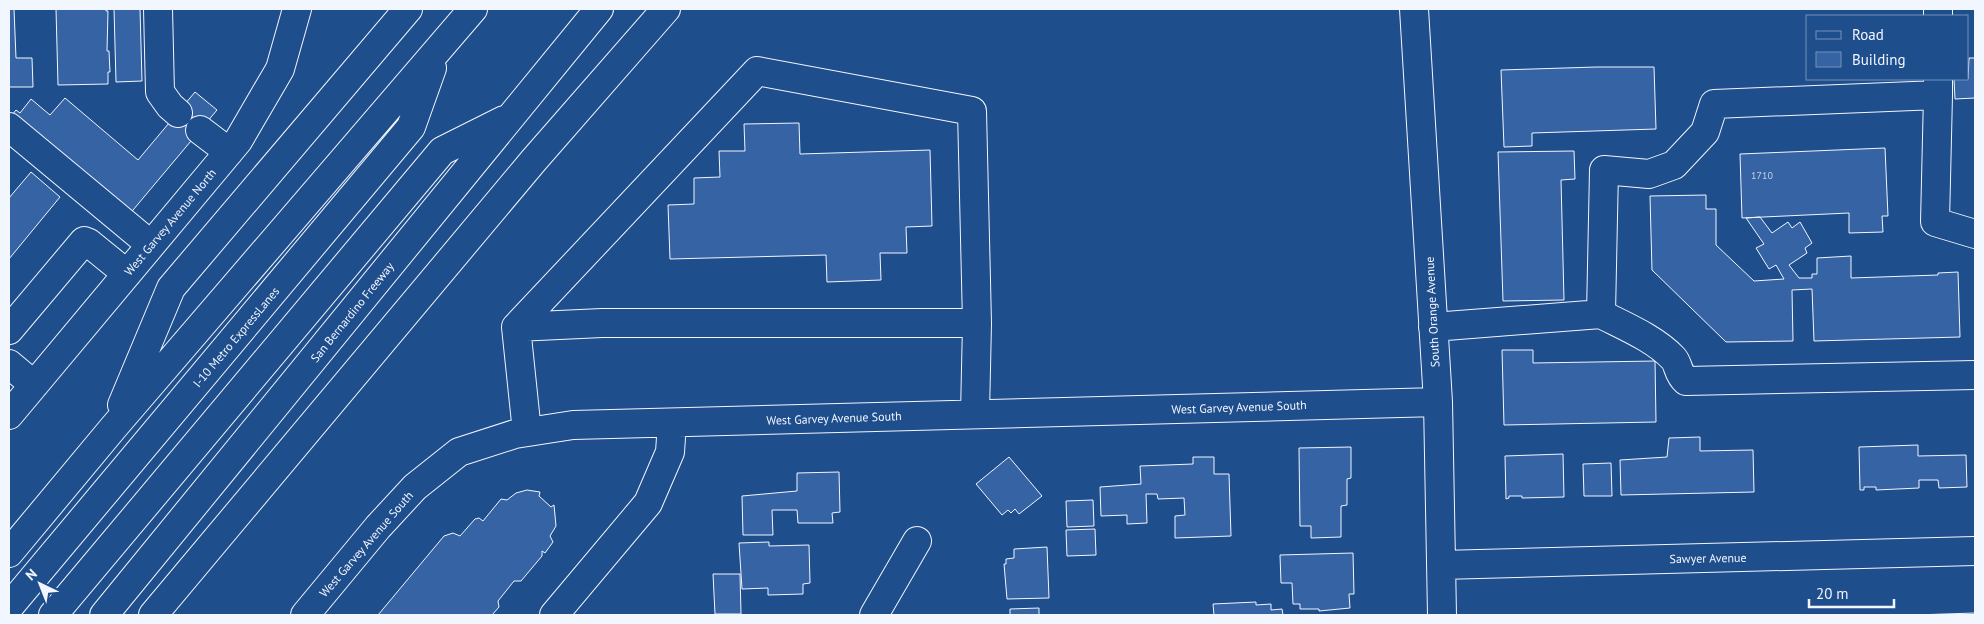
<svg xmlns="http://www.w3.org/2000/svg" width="1984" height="624" font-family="'PT Sans',sans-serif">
  <rect width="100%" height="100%" fill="#1f4e8c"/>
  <!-- building -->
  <path fill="#3563a3" stroke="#f2f6ff" d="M9,9H14L16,58H32L33,87H9Z
    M56,9H106V11H108L107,51H109L110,72H108V84L58,85Z
    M114,9H140L142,81L116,82Z
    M1969,58H1975V110V98L1955,99L1954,79H1968Z
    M1596,67H1654L1656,129L1532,133V146L1504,147L1501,70Z
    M195,92L217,110L128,216L12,115L16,110L20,113L31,99L50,115L65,98L138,160Z
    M799,123L800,154L930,150L932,226L906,227L907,253H880L881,280L827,282L826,255L670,259L668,205L694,204V178L720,177L719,151H745L744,124Z
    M1885,148L1888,216H1882L1883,232L1849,233V213L1742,218L1740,154Z
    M1574,151L1575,179L1561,180L1564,300L1503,301L1498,152Z
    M31,172L60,197L9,259V198Z
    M1706,195V209H1716V245L1754,281L1784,279L1776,265L1769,269L1756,248L1764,244L1746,218L1760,217L1772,233L1788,222L1792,228L1800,222L1812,243L1805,248L1807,253L1789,265L1799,278H1812V274H1817V258L1851,256V278L1938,275V273L1958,272L1960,337L1814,341L1812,289L1792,290L1793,341L1726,342L1652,270L1650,196Z
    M1502,350H1533V363L1655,361L1656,422L1504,425Z
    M1700,437V451L1753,450L1754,492L1621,495L1620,460L1667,457L1669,438Z
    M1918,445V456L1966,455L1967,487L1939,488L1938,480H1919V488L1876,490V487H1864V490H1860L1859,447Z
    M1351,447V478L1347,479V505L1341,506V537L1311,538V526H1300L1299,448Z
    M1563,454L1564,497L1522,498V496H1509V498L1506,499L1505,456Z
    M1009,457L1042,496L1019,514L1015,509L1011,513L1008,510L1002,515L976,484Z
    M1193,457H1214V474H1229L1231,536L1175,538V516L1185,515L1184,498L1158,499L1157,494H1146L1147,523L1127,524V515L1101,516L1100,487L1141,484L1140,466L1193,464Z
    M1611,463L1612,496H1584L1583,464Z
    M839,472L840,512L832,513L833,523H798L797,510H772L773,535H743L742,496L797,491V473Z
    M527,490L540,492L539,496L551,507L554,505L556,526L550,536L553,542L545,553L542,551V556L521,581H514L498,601L499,607L492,615H378L444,536L453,533L460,536L475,519L479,518L483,521L501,499L507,500L516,493Z
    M1093,500L1094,526L1067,527L1066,501Z
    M1095,529L1096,555L1067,556L1066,530Z
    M769,542V546L809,545L810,583L803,584V594L768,595V588L742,589L739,543Z
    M1047,547L1049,598L1007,599L1004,564H1006V559L1014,558V549Z
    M1353,553L1354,594H1349L1350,608L1319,611V609H1300V604H1293L1292,583H1281L1280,555Z
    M713,574H740L741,614H715Z
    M1256,602V605L1271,604V610L1282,609L1283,615H1214L1213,604Z
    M1039,608V615H1010V609Z
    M1975,613V615H1914Z"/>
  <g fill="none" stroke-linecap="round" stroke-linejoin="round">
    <!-- minor casing -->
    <g stroke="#f2f6ff" stroke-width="30">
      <path id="minor" d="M158,9L160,92L170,106L178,113
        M1414,9L1438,402L1442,615
        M1938,16V9
        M1938,95L1935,222L1975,234
        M9,127L151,245
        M200,130L229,152
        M1601,314C1624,326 1654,338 1673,358C1679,364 1677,373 1686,381L1975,375
        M516,327L757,71L972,111L977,323H602L516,327L527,432
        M1433,327L1601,314L1604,170L1649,174L1674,165L1705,132L1714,104L1938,95V79
        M9,330L84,241L89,243L127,274
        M9,364L34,385
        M975,414L977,323
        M9,415L238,141L280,69L297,9
        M1441,565L1975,551
        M305,615L378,527L415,487L459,452L515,434L573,425L1438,402
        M554,615L648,503L670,452L672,423
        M874,615L917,541"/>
    </g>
    <!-- highway casing -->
    <g stroke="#f2f6ff" stroke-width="30">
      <path id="highway" d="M122,405L171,288L408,9
        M9,553L113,428L473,9
        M9,607L411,127L432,68
        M53,615L442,151L504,120
        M104,615L599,9
        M153,615L534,160L666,9"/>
    </g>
    <!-- minor -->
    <use href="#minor" stroke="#1f4e8c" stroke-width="28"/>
    <!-- highway -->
    <use href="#highway" stroke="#1f4e8c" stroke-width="28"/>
  </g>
  <g text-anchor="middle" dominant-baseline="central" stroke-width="4" stroke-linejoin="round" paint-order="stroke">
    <!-- number labels -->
    <g font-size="10" fill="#c3d1e8">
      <text x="1762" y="175">1710</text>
    </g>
    <!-- street labels -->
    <g font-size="12" fill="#f2f6ff" stroke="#1f4e8c">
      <text transform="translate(170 222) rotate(-50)">West Garvey Avenue North</text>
      <text transform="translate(352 312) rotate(-51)">San Bernardino Freeway</text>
      <text transform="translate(1432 312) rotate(-93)">South Orange Avenue</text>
      <text transform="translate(236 337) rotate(-50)">I-10 Metro ExpressLanes</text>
      <text transform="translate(1239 407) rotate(-2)">West Garvey Avenue South</text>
      <text transform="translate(834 418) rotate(-2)">West Garvey Avenue South</text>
      <text transform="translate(366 544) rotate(-49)">West Garvey Avenue South</text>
      <text transform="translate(1708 558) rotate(-1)">Sawyer Avenue</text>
    </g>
  </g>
  <!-- border -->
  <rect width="1984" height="624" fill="none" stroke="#f2f6ff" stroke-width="20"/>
  <!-- legend -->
  <rect x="1806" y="15" width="162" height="65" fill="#1f4e8c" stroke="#7391ba"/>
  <rect x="1816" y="31" width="25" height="8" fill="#1f4e8c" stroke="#7391ba"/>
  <text x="1852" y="40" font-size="15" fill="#f2f6ff">Road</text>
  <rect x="1816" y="52" width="25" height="15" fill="#3563a3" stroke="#7391ba"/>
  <text x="1852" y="65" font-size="15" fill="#f2f6ff">Building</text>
  <!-- north arrow -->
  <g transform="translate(40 584) rotate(317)" stroke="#1f4e8c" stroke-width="4" paint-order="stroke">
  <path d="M0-4L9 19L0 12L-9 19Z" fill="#f2f6ff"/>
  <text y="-8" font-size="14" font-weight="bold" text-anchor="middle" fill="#f2f6ff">N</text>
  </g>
  <!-- scale -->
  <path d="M1809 599v8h85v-8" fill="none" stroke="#f2f6ff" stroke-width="2.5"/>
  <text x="1816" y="599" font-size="15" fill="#f2f6ff" stroke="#1f4e8c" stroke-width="4" paint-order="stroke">20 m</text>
</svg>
